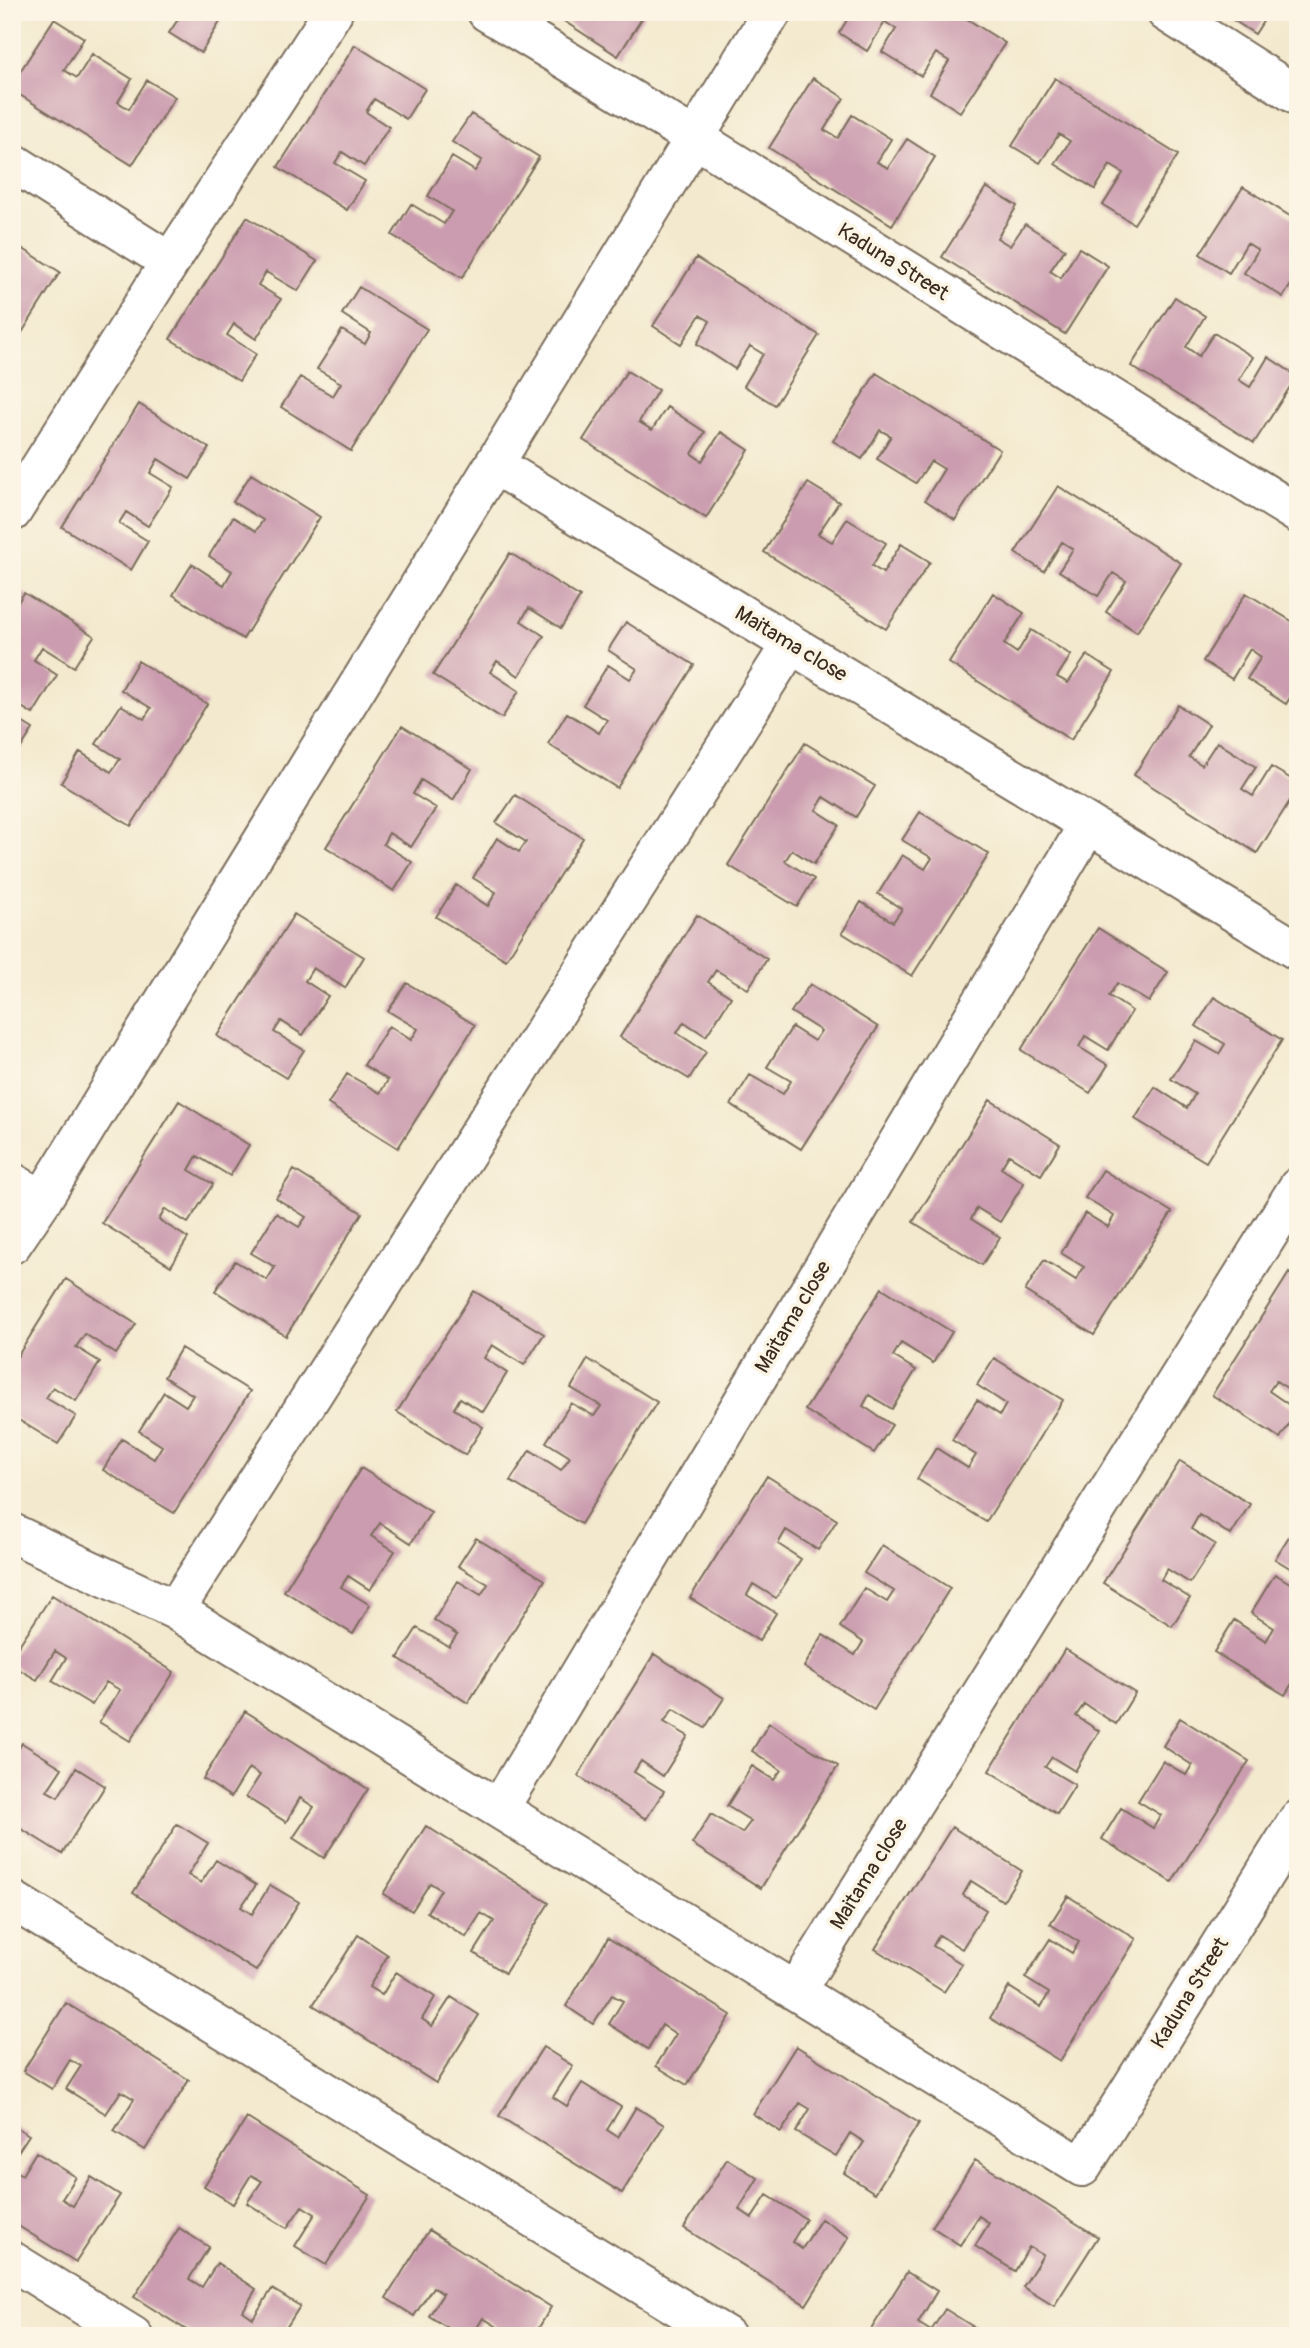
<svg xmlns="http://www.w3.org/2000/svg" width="1310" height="2348" font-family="Pangolin,sans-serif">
  <rect width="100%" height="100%" fill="#fcf5e5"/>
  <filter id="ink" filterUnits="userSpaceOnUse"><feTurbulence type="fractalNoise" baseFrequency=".0143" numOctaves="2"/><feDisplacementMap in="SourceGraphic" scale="14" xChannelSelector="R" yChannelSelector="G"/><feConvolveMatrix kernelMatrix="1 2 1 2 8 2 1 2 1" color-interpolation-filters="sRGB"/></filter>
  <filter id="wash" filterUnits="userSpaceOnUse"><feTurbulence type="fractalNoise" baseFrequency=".00686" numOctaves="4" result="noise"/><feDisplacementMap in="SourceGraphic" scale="28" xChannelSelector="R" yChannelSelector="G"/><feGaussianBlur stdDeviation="1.57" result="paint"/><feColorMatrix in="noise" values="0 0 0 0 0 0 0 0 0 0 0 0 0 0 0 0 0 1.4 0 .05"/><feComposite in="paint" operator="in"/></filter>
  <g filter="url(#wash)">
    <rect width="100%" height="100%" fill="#f3e9ce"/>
    <g id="blocks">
      <!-- building -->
      <path fill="#cb9caf" d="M183,12H226L201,53L169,33Z
        M550,12H646L618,56Z
        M852,12H956L1005,43L960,112L930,93L949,61L936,53L921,76L882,52L896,29L885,22L867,51L839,33Z
        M1221,12H1269L1255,34Z
        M54,19L84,38L64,70L77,78L92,54L132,79L118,102L129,109L147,80L175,97L132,165L12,90V84Z
        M355,45L425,89L406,119L374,99L366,112L389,127L364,166L342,152L335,163L365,181L347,210L278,167Z
        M813,78L844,98L824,130L838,138L852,115L891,139L877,162L888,168L907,139L935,157L892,225L769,148Z
        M1055,78L1178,155L1134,224L1103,205L1123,173L1110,165L1095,189L1055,164L1070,141L1059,134L1040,163L1012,146Z
        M471,114L539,157L462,278L392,235L411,204L444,224L452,211L428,196L452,157L475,171L482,160L452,142Z
        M986,187L1017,206L997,238L1010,246L1025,224L1065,249L1050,271L1061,278L1079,248L1108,266L1065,334L942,257Z
        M1243,187L1298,221V274L1283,297L1244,273L1258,250L1247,243L1229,273L1200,254Z
        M247,217L317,261L298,291L266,272L258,285L281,299L256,339L234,324L227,335L256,354L239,381L170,339Z
        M12,242L60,272L16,342L12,339Z
        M696,258L819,335L775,405L744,386L763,354L750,346L735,369L697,344L710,321L700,315L681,344L653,326Z
        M359,287L427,329L351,451L281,407L300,377L333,396L341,383L317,369L342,330L365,344L371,333L342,314Z
        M1175,297L1205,316L1186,347L1199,356L1214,333L1253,357L1239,380L1250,387L1268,357L1297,376L1254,443L1131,366Z
        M627,371L658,390L639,422L652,430L667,407L705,432L692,454L702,461L721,432L749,450L706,518L583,440Z
        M876,373L1000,450L955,520L925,500L944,469L931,461L916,483L877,459L891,436L880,430L862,459L833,441Z
        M139,404L209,448L190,479L158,459L150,473L173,487L148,526L126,512L119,523L148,541L131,570L62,527Z
        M251,474L320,517L243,639L173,595L192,564L224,585L232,571L209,556L233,517L256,531L263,520L233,502Z
        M808,483L839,502L818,534L832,542L847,519L886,543L872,566L883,573L901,544L930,562L886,629L764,552Z
        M1058,486L1181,563L1137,632L1106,612L1126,581L1113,573L1098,596L1059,571L1073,549L1062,542L1044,571L1015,553Z
        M510,553L580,597L561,628L529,608L521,621L544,636L519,676L497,661L490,672L519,691L502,718L433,675Z
        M24,593L94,636L74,667L42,647L34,660L57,675L33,714L12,701V611Z
        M993,593L1024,613L1004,644L1017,653L1031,630L1071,655L1057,677L1068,683L1087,655L1114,672L1071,740L949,663Z
        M1246,593L1298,625V685L1286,704L1247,679L1261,657L1250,649L1232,679L1203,661Z
        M626,622L694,665L617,788L548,744L567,713L599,733L607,720L583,705L608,665L630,679L637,669L608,650Z
        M138,661L207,704L131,826L61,783L80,752L111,772L120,759L96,744L121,705L144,719L151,708L121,690Z
        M1178,705L1209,725L1189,757L1202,765L1217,742L1256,767L1242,789L1253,796L1271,767L1298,783V788L1257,853L1134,775Z
        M12,716L33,729L15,757L12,755Z
        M402,726L472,769L453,800L421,780L413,794L436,808L411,847L389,833L383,844L412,862L394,891L326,847Z
        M805,743L875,786L856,817L824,797L816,810L839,825L814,864L792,850L785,861L814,879L797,907L728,865Z
        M515,795L583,838L506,960L436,917L456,885L488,906L496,892L473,878L497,838L519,852L526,842L496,823Z
        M920,812L989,854L912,976L842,933L861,902L893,922L902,909L878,894L902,855L925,869L932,858L902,840Z
        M294,914L364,957L345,988L313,968L305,981L328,996L303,1035L281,1021L274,1032L304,1050L286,1078L217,1036Z
        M697,915L767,959L748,989L716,970L708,982L731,997L706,1036L684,1022L677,1033L706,1052L689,1079L620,1037Z
        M1098,928L1168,972L1149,1002L1117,983L1109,996L1132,1011L1108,1050L1085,1036L1079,1047L1108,1065L1090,1093L1021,1050Z
        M407,983L475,1025L398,1148L328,1104L347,1074L380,1093L388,1080L364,1065L389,1026L411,1040L418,1029L388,1011Z
        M810,984L878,1027L801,1149L731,1105L750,1075L783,1094L791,1081L767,1067L792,1027L814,1041L821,1031L791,1012Z
        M1214,997L1282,1040L1206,1162L1135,1119L1155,1087L1187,1108L1195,1094L1171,1079L1196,1041L1219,1054L1225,1044L1196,1026Z
        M990,1100L1060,1144L1041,1175L1009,1155L1001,1168L1024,1183L1000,1222L977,1208L971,1219L1000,1237L982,1265L913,1222Z
        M179,1101L249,1145L230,1176L197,1156L189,1170L213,1184L188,1223L165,1209L159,1220L188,1238L171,1266L102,1223Z
        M294,1170L362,1213L286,1336L215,1291L235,1261L267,1280L275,1267L251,1253L276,1213L299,1227L306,1217L276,1198Z
        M1103,1170L1172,1212L1094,1335L1025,1291L1044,1260L1076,1280L1084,1267L1061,1253L1085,1213L1108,1227L1114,1216L1085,1198Z
        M1289,1273L1298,1279V1395L1276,1381L1269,1391L1298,1411L1280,1438L1212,1395Z
        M66,1279L136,1324L116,1354L85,1334L76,1347L100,1362L76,1401L53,1387L46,1398L76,1416L58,1444L12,1416V1365Z
        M882,1288L952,1332L933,1363L901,1343L893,1356L916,1370L892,1409L869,1395L863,1406L892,1425L874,1453L805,1410Z
        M474,1291L544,1334L524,1365L492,1345L484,1358L507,1373L483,1412L460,1398L454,1409L483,1427L465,1455L397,1412Z
        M181,1348L250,1391L174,1513L103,1470L122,1439L154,1459L162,1446L139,1431L164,1392L186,1406L193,1395L164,1377Z
        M994,1358L1063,1400L986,1522L917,1479L936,1448L968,1468L976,1455L952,1440L977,1400L1000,1415L1006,1404L977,1385Z
        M588,1359L657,1402L581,1524L510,1481L530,1450L561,1470L570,1457L546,1442L571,1403L594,1416L601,1406L571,1388Z
        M1180,1461L1250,1504L1231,1535L1199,1515L1191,1529L1215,1544L1190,1583L1167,1569L1161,1580L1190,1598L1172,1626L1103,1583Z
        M361,1468L431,1512L411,1543L380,1523L371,1536L395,1551L370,1590L348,1576L341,1587L370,1605L353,1634L284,1591Z
        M767,1476L837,1520L818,1550L786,1530L778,1544L801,1559L776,1598L753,1584L747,1595L776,1613L759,1641L690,1598Z
        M1293,1530L1298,1534V1573L1275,1559Z
        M476,1538L545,1580L468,1703L398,1658L417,1628L449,1647L457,1635L434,1620L458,1581L481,1595L488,1584L458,1566Z
        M882,1545L950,1588L874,1710L804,1667L823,1635L855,1655L863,1642L840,1627L864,1588L887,1602L894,1591L864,1573Z
        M1275,1574L1298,1588V1674L1285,1695L1214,1652L1234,1620L1266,1641L1274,1628L1251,1613Z
        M52,1595L174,1672L130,1741L99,1722L120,1690L106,1682L92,1705L52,1681L66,1658L55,1651L37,1680L12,1665V1656Z
        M1065,1649L1135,1693L1116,1724L1084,1704L1076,1716L1099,1731L1075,1771L1052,1757L1045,1767L1075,1785L1057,1814L989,1771Z
        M654,1654L724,1698L705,1728L673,1709L664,1722L688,1736L663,1776L641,1761L634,1772L664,1791L646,1819L578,1776Z
        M245,1711L368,1789L324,1858L293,1838L314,1807L300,1798L286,1822L246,1797L260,1775L249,1768L231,1797L203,1779Z
        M1180,1718L1249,1761L1172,1882L1102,1839L1121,1808L1153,1828L1161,1815L1138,1801L1163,1761L1186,1775L1192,1765L1163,1746Z
        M769,1723L838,1766L761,1888L692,1844L711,1814L742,1833L751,1821L727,1806L752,1766L774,1780L781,1770L752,1751Z
        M22,1743L62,1768L47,1791L58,1797L76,1768L105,1786L62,1854L12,1823V1759Z
        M177,1824L208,1843L188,1875L201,1883L216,1860L256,1885L241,1907L252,1914L270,1885L299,1902L256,1971L133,1893Z
        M426,1826L549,1903L505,1973L474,1953L494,1921L481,1913L466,1937L427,1912L441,1890L430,1883L412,1911L383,1894Z
        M952,1827L1022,1871L1003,1901L971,1881L963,1895L986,1910L962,1949L939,1935L933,1946L962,1964L944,1992L875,1949Z
        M1068,1896L1136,1939L1060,2061L990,2018L1009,1987L1041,2007L1049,1993L1025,1978L1050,1939L1072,1953L1079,1942L1050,1924Z
        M358,1935L388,1955L369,1987L382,1995L396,1972L435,1997L422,2019L432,2026L451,1997L479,2015L436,2083L313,2005Z
        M608,1938L731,2015L687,2085L656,2066L676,2034L662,2025L648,2049L609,2024L623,2001L612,1995L593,2024L566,2006Z
        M66,2003L189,2080L145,2150L114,2131L134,2099L121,2091L106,2114L66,2089L81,2066L70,2060L52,2089L23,2071Z
        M796,2046L919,2123L875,2193L844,2173L864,2142L850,2133L836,2156L796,2132L810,2109L800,2103L781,2132L753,2114Z
        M543,2047L573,2066L553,2097L567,2106L582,2083L621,2107L607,2130L618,2137L636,2107L664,2125L622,2193L499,2116Z
        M247,2118L370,2195L326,2265L295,2246L315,2214L302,2206L287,2228L247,2203L262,2181L251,2175L233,2204L204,2186Z
        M12,2125L29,2135L12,2161Z
        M36,2152L76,2177L62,2199L73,2206L91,2177L120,2195L76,2262L12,2222V2169L22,2175Z
        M727,2159L758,2178L739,2209L752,2218L767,2195L806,2219L792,2242L802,2249L821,2219L849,2237L806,2305L684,2228Z
        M975,2160L1098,2237L1054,2306L1023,2287L1043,2255L1029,2247L1015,2271L975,2246L989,2223L979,2216L960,2245L932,2227Z
        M179,2228L209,2247L189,2279L202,2287L217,2263L256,2289L243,2311L253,2318L272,2289L300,2306L281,2336H196L134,2297Z
        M429,2230L551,2307L534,2336H490L496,2326L483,2318L472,2336H461L429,2316L443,2294L433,2287L414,2316L386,2298Z
        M907,2272L937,2291L918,2323L931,2331L945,2309L985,2334L984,2336H867Z"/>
    </g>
  </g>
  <g filter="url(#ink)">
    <use href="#blocks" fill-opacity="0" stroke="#7b6d5c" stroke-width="2"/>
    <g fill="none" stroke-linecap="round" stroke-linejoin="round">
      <!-- minor casing -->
      <g stroke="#7b6d5c" stroke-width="42">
        <path id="minor" d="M487,12L695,138L1298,514
          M1166,12L1298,96
          M12,162L170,262
          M495,465L1298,951
          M12,512L170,262L333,12
          M12,1182L42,1200
          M12,1244L42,1200L772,12
          M12,1533L175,1610L1082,2167L1298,1820
          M175,1610L791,644
          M499,1809L1088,825
          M12,1900L726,2336
          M796,1991L1298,1187
          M12,2261L133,2336"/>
      </g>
      <!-- minor -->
      <use href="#minor" stroke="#fff" stroke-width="38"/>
    </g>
  </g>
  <g text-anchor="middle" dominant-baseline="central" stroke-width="7" stroke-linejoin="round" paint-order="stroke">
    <!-- street labels -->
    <g font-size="21" fill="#3b2a1e" stroke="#fcf5e5">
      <text transform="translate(893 262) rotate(32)">Kaduna Street</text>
      <text transform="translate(791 644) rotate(31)">Maitama close</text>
      <text transform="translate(793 1317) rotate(-59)">Maitama close</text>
      <text transform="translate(869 1874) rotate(-58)">Maitama close</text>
      <text transform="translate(1190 1993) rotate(-58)">Kaduna Street</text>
    </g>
  </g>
  <!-- margin -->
  <rect width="1310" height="2348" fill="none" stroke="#fcf5e5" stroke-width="42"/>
</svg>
